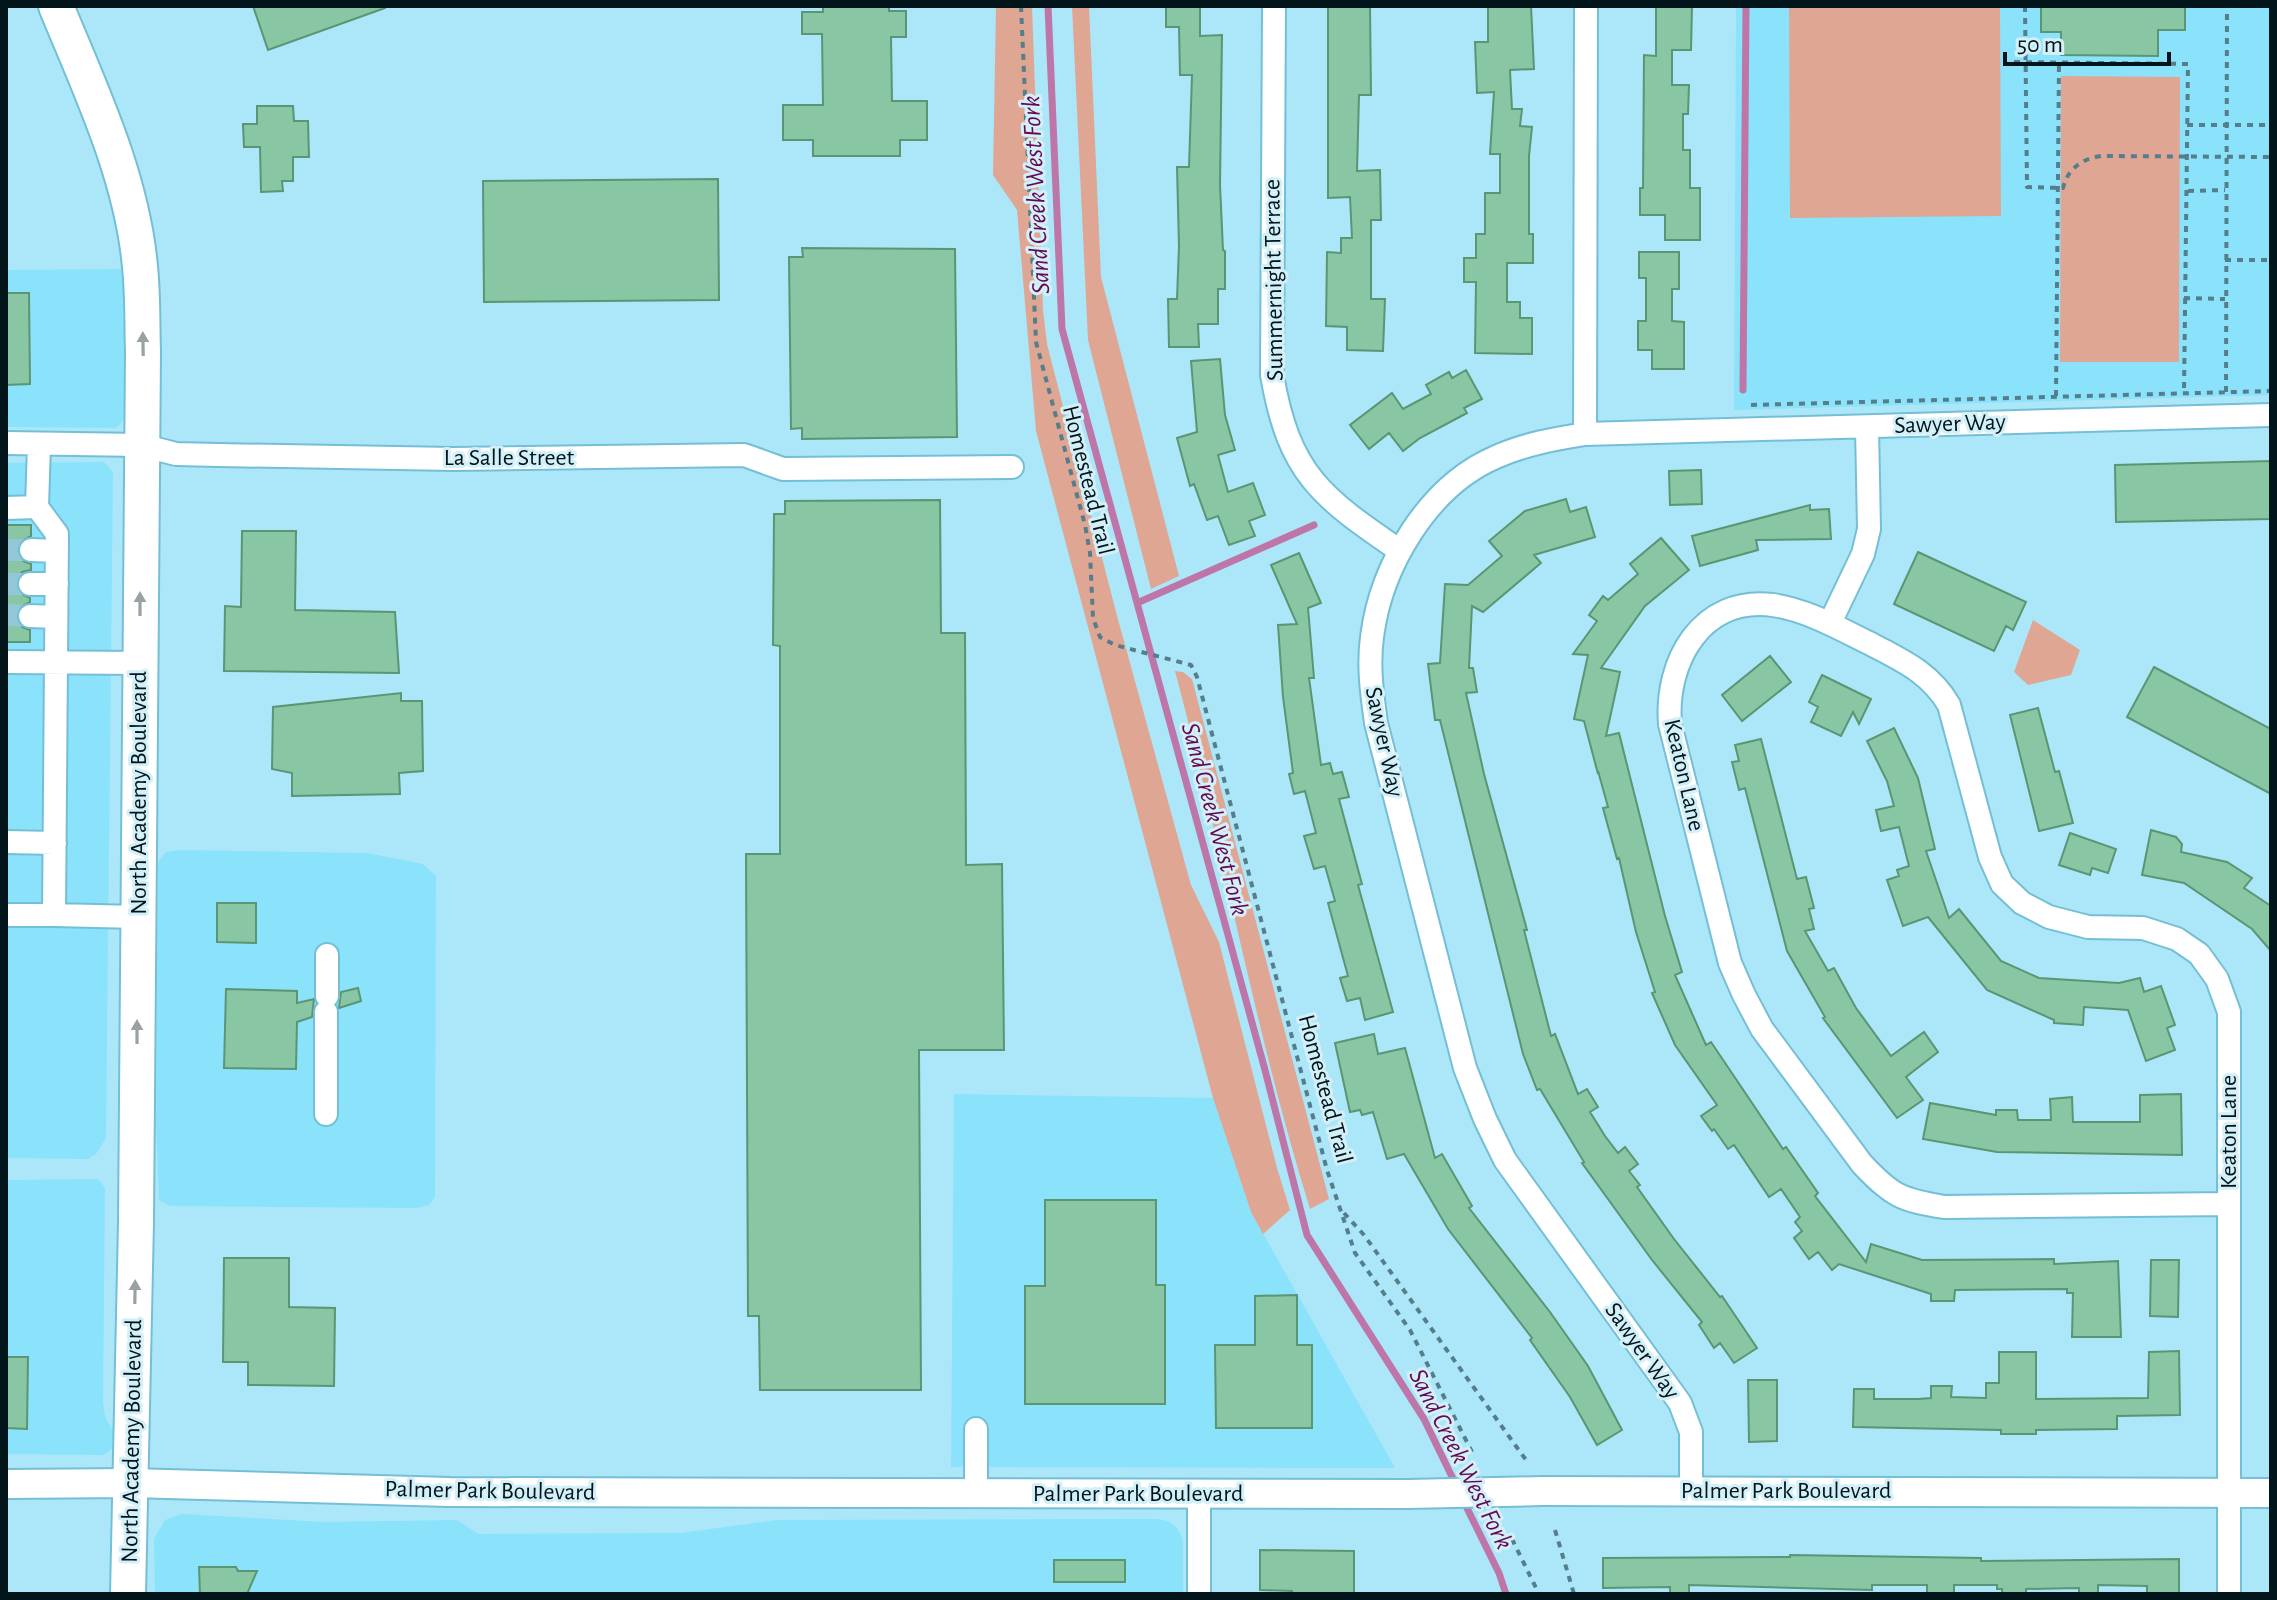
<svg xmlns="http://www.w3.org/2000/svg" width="2277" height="1600" font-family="'Alegreya Sans',sans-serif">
  <rect width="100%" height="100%" fill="#ace7f9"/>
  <!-- built -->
  <path fill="#8be2fb" d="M1736,6H2271V395L1734,410Z
    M124,269L126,414L121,423L116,428L6,427V270Z
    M104,462L113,472L106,1138L96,1154L88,1159L6,1158V463Z
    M180,850L367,853L423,864L436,876L435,1197L429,1205L417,1208L170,1206L159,1200L156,1123L158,862L166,852Z
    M954,1094L1213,1098L1251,1212L1395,1468L951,1467Z
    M98,1179L105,1188L103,1401L105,1417L114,1432L111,1450L103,1455L6,1454V1180Z
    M182,1514L323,1522L457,1520L478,1534L681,1533L777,1520L1158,1519L1170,1522L1178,1529L1183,1540V1594H155L154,1539L165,1520Z"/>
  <!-- green -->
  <path fill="#dfa694" d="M996,6H1032L1043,310L1047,344L1116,612L1191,885L1219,942L1277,1168L1290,1210L1263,1234L1251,1212L1213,1098L1036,431L1017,210L993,175Z
    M1072,6H1089L1101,277L1179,576L1151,589L1088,340Z
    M1789,6H2000L2001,216L1790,218Z
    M2061,76L2180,77L2179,362H2060Z
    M2033,620L2080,650L2071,675L2028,685L2014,672Z
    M1175,671L1183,672L1192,679L1329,1199L1310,1209C1255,1032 1223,850 1175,671Z"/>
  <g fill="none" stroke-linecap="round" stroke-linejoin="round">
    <!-- stream -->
    <path stroke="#be75a8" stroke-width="7" d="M1048,6L1062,329L1265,1070L1307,1235L1424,1419L1456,1485
      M1743,390L1746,6
      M1137,603L1314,525
      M1463,1500L1499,1573L1506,1594"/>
  </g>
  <!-- building -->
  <path fill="#89c6a3" stroke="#5a9574" stroke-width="2" d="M253,6H385V8L268,50Z
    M823,6H889V11H906V37H891L892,101H927V140H900V156H813V140H783V105H823L822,34H802V12H823Z
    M1166,6H1200V36L1222,35L1220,185L1223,250L1225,251V289H1218V324H1198L1199,347H1169L1168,299H1177L1179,246L1177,167H1189L1192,75H1180L1179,27H1166Z
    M1328,6H1370L1371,95H1359L1357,171L1380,170L1381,220H1371V299H1385L1383,351L1347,350V327L1326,326L1327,252L1341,253V238H1352L1350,197L1328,198Z
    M1488,6H1531L1534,69L1510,70L1512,109H1522L1520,126L1532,127L1529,156V234H1533V263H1507V302H1520V318H1532V354L1475,353L1476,282H1464V258H1476V234H1485V193H1500V154H1490L1494,92L1477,93L1475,42H1488Z
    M1656,6H1692L1691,50H1672V85H1689L1688,114H1683V150H1690V188H1700V240H1665V215H1640V188H1643L1644,55L1656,56Z
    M2041,6H2185V30H2158V56L2061,55V32H2041Z
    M257,106H293L294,121H308L309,157H293V181H282L283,191L261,192L260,147H244L243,124H257Z
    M718,179L719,300L484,302L483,181Z
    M802,248L955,249L957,437L802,439V428L791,429L789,257H803Z
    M1639,252H1679V289H1672V321L1684,322V369H1652V350H1638V321H1646V278H1639Z
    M6,293H29L30,384L6,385Z
    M1220,359L1225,415L1235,450L1218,455L1228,492L1253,483L1265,515L1249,521L1255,536L1229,545L1218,516L1207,520L1194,484L1190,486L1177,438L1197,432L1191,361Z
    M1466,370L1482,399L1464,408L1467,413L1420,438L1403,451L1389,433L1369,449L1350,425L1392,393L1403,409L1431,394L1426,385L1449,372L1452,378Z
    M2271,461V519L2116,522L2115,465Z
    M1701,470L1702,504L1670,505L1669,471Z
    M1566,499L1570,512L1586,507L1595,537L1534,555L1541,563L1483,612L1472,606L1469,668H1473L1477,692L1466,693L1484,774L1527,930H1524L1551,1036L1555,1034L1578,1094L1587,1089L1598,1107L1590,1112L1605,1136L1618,1153L1625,1147L1638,1164L1629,1171L1640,1185L1637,1187L1674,1239L1720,1297L1722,1296L1757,1348L1734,1363L1720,1343L1714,1348L1699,1325L1702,1322L1652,1260L1582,1163L1584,1162L1540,1089L1537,1090L1523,1054L1440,720H1435L1428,664L1440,663L1445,584L1468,585L1502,556L1489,541L1525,511Z
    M940,500L941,633H965L966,865L1002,864L1004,1050H919L921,1390H760L759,1316H748L746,854H780V646L773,645L774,514H785V501Z
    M1810,505V510L1829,509L1831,539L1756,540L1758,550L1700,566L1692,536Z
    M6,525H31V536L20,542L17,550L23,561L31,564V570L22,572L16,583L18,592L30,598V602L19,608L16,616L22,627L30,630V642H6Z
    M242,531H296L295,610L395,612L399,673L224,671L225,606L241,607Z
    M1661,538L1689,570L1645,606L1601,668L1620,672L1606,736L1619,733L1665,916L1682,972L1675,975L1706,1045L1711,1042L1783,1149L1786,1147L1818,1193L1815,1196L1866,1262L1871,1244L1922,1260L2054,1259V1264L2118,1261L2121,1337H2072L2073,1293H2067V1289L1955,1290L1954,1301H1931V1294L1839,1264L1832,1270L1818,1252L1809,1259L1794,1238L1802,1231L1795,1222L1800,1217L1781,1189L1769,1197L1734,1145L1728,1149L1714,1129L1712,1131L1701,1116L1717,1105L1675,1045L1652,993L1655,992L1636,932L1619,858L1617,859L1603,808L1608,807L1598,771V774L1584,721L1574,719L1588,655L1573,654L1597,621L1589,615L1603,596L1608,600L1638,574L1630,564Z
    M1918,552L2026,602L2013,630L2006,626L1994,651L1894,604Z
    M1299,553L1321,603L1308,608L1314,678H1309L1321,765L1330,763L1333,774L1342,772L1349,797L1339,799L1362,884L1358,885L1393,1012L1365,1020L1360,998L1347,1001L1340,978L1348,976L1328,903L1335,901L1325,866L1314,869L1304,836L1316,833L1305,791L1294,794L1289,774L1293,773L1283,697L1278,625L1297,624L1271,565Z
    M1770,656L1791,682L1742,721L1722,695Z
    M2154,667L2271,729V794L2127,717Z
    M1822,675L1871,699L1859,724L1853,712L1841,736L1811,722L1818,707L1809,702Z
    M401,693V701H422L423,771L399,773L400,794L292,796V773L272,769L273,707Z
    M2038,708L2055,772L2059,771L2073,823L2039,831L2010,715Z
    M1894,728L1918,778L1935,849L1926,851L1949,918L1959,909L2001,961L2039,978L2119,983L2140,978L2144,992L2161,986L2175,1025L2167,1028L2175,1050L2146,1061L2128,1010L2084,1007L2083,1025L2054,1023V1020L1987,990L1928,917L1903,926L1887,880L1899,876L1897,870L1909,866L1899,827L1881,831L1876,810L1894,806L1887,781L1867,741Z
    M1761,739L1797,879L1806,877L1814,908L1809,909L1814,929L1805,931L1828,971L1834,968L1856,1008L1891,1056L1924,1032L1938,1052L1906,1077L1923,1100L1897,1118L1823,1018L1825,1017L1787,951L1745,788L1739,790L1732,762L1739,761L1735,745Z
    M2151,830L2176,837L2182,844L2181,852L2227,862L2252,878L2244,888L2271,906V951L2252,929L2184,883L2142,875Z
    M2070,833L2116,849L2108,873L2092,868L2090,875L2059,865Z
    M217,903H256V943L217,942Z
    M358,988L361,1001L339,1008L341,992Z
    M226,989L297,991V1003L314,999L312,1017L297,1022L296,1069L224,1068Z
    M1374,1034L1378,1054L1405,1048L1435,1158L1442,1154L1472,1206L1469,1208L1550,1312L1588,1366L1622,1430L1597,1445L1570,1397L1530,1340L1532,1338L1448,1229L1404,1154L1387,1159L1373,1112L1362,1115L1360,1110L1350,1112L1335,1043Z
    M2181,1094L2182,1155L1997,1152L1923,1139L1930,1103L1996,1115V1110H2017L2018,1120H2051L2050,1099L2072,1097L2073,1122H2140V1095Z
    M1045,1200H1156V1285H1165V1404H1025V1286H1045Z
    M224,1258H289V1307L335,1308L334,1386L248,1385V1362H223Z
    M2151,1260H2179L2178,1317L2150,1316Z
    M1297,1295V1345H1312V1428H1216L1215,1345H1255V1296Z
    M2179,1351L2180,1415L2117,1416V1429L2036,1430V1434H2001V1430L1853,1427L1854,1389H1874V1399H1918L1931,1398V1386H1952L1951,1397L1986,1398V1383H1999V1352H2036V1399L2148,1398L2149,1352Z
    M6,1357H28L27,1429L6,1428Z
    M1748,1380H1777V1441L1749,1442Z
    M1260,1550L1354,1551V1594H1292V1591L1260,1590Z
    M1790,1555L1981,1558V1561L2179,1559V1594H2147V1586L2098,1585V1594H2079V1588L2026,1589V1594H2002V1589H1997V1585H1954V1594H1927V1585H1872V1590L1689,1585V1594H1670V1587L1603,1588V1558L1790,1557Z
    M1054,1560H1125V1582H1054Z
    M199,1567H236L238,1571H257L247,1594H200Z"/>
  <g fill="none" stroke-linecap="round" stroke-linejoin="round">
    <!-- minor-tunnel -->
    <path stroke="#92c7d8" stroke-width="22" stroke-dasharray="22 11" stroke-linecap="butt" d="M6,550H31
      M6,584H30
      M6,615L30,616"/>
    <!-- minor casing -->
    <g stroke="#74bfd5" stroke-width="26">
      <path id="minor" d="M1274,6L1272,375C1289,474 1321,497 1400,551
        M1585,434L1586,6
        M6,443L141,445L176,454L218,455L453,459L744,455L783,469L1012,467
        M6,508L37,507
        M31,550L57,551
        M30,584H57
        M30,616L56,617
        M1830,623L1863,554L1869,529L1867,427
        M6,662L139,663
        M6,842L55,843
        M6,915H54L57,534L37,507L39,444
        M54,915L138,917
        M327,996V955
        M326,1114V1012
        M976,1429V1494
        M1691,1491V1432L1680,1403L1505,1160L1485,1119L1465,1068L1376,723C1372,694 1368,666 1372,637C1381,566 1428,486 1496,457C1525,444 1554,439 1585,434L2271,415
        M1199,1494V1594
        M2229,1594V1012L2217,979L2199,954L2177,939L2143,928L2088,927L2049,917L2022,903L2002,884L1990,857L1949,705C1930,672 1901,660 1869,643C1838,628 1807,610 1773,605C1701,596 1665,662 1670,724L1730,963L1744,995L1762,1029L1862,1164C1892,1196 1901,1200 1944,1207L2229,1204"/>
    </g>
    <!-- major casing -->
    <g stroke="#74bfd5" stroke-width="32">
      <path id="major" d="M6,1484L131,1483L449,1492L1408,1494
        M1543,1491L2271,1493"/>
    </g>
    <!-- highway casing -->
    <g stroke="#74bfd5" stroke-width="38">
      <path id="highway" d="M56,6C90,89 132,176 140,267C143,295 142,324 143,352L136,1222L128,1594"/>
    </g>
    <!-- path -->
    <path stroke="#567e8a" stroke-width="4" stroke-dasharray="6 6" stroke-linecap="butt" d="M1021,6L1036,342L1085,525L1090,553L1093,618L1100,637L1115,645L1191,665L1197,677L1327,1170L1355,1253L1410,1330L1472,1452
      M2025,6L2027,187L2063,188C2068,168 2082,159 2101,156L2271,157
      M2014,62L2188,64L2184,393
      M2187,125H2271
      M2188,191L2225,190
      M2225,260H2271
      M2184,298L2225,299
      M2226,392L2227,6
      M2056,396L2059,62
      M1751,405L2271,391
      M1344,1213L1364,1235L1526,1460
      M1555,1530L1574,1594
      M1512,1539L1539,1594"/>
    <!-- minor -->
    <use href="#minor" stroke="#fff" stroke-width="22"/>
    <!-- major -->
    <use href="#major" stroke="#fff" stroke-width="28"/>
    <!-- highway -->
    <use href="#highway" stroke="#fff" stroke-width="34"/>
    <!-- major-bridge casing -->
    <g stroke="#74bfd5" stroke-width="32" stroke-linecap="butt">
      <path id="major-bridge" d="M1408,1494L1543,1491"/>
    </g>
    <!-- major-bridge -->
    <use href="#major-bridge" stroke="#fff" stroke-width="28"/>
  </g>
  <!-- one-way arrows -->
  <defs><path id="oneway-solid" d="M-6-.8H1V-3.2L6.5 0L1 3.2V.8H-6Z" transform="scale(2)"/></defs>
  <g fill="#99a1a3">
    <use href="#oneway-solid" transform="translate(143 344) rotate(-91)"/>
    <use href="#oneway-solid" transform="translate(140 604) rotate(-90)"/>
    <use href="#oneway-solid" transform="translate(137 1032) rotate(-90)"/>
    <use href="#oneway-solid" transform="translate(135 1292) rotate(-89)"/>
  </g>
  <g text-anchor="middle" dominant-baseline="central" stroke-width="6" stroke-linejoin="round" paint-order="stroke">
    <!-- street labels -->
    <g font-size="24" fill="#00141a" stroke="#d3eff8">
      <text transform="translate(1274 280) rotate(-91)">Summernight Terrace</text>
      <text transform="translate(1950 424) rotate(-2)">Sawyer Way</text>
      <text x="509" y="458">La Salle Street</text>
      <text transform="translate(1088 480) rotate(76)">Homestead Trail</text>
      <text transform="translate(1384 742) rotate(78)">Sawyer Way</text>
      <text transform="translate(1684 775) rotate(77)">Keaton Lane</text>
      <text transform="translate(139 793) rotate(-90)">North Academy Boulevard</text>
      <text transform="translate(1325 1089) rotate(75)">Homestead Trail</text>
      <text transform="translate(2229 1132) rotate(-90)">Keaton Lane</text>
      <text transform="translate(1642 1351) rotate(55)">Sawyer Way</text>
      <text transform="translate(132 1441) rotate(-89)">North Academy Boulevard</text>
      <text transform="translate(490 1491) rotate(1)">Palmer Park Boulevard</text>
      <text x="1786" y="1491">Palmer Park Boulevard</text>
      <text x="1138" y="1494">Palmer Park Boulevard</text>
    </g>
    <!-- water labels -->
    <g font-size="26" font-style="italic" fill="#640851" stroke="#d3eff8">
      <text transform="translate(1036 195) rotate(-93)">Sand Creek West Fork</text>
      <text transform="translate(1215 819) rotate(75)">Sand Creek West Fork</text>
      <text transform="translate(1461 1459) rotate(63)">Sand Creek West Fork</text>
    </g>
  </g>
  <!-- border -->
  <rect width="2277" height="1600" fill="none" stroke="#00141a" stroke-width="16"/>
  <!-- scale -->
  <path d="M2005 52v12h164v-12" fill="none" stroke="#00141a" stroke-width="4"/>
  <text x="2017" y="52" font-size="24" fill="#00141a" stroke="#d3eff8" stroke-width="6" paint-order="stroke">50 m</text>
</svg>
